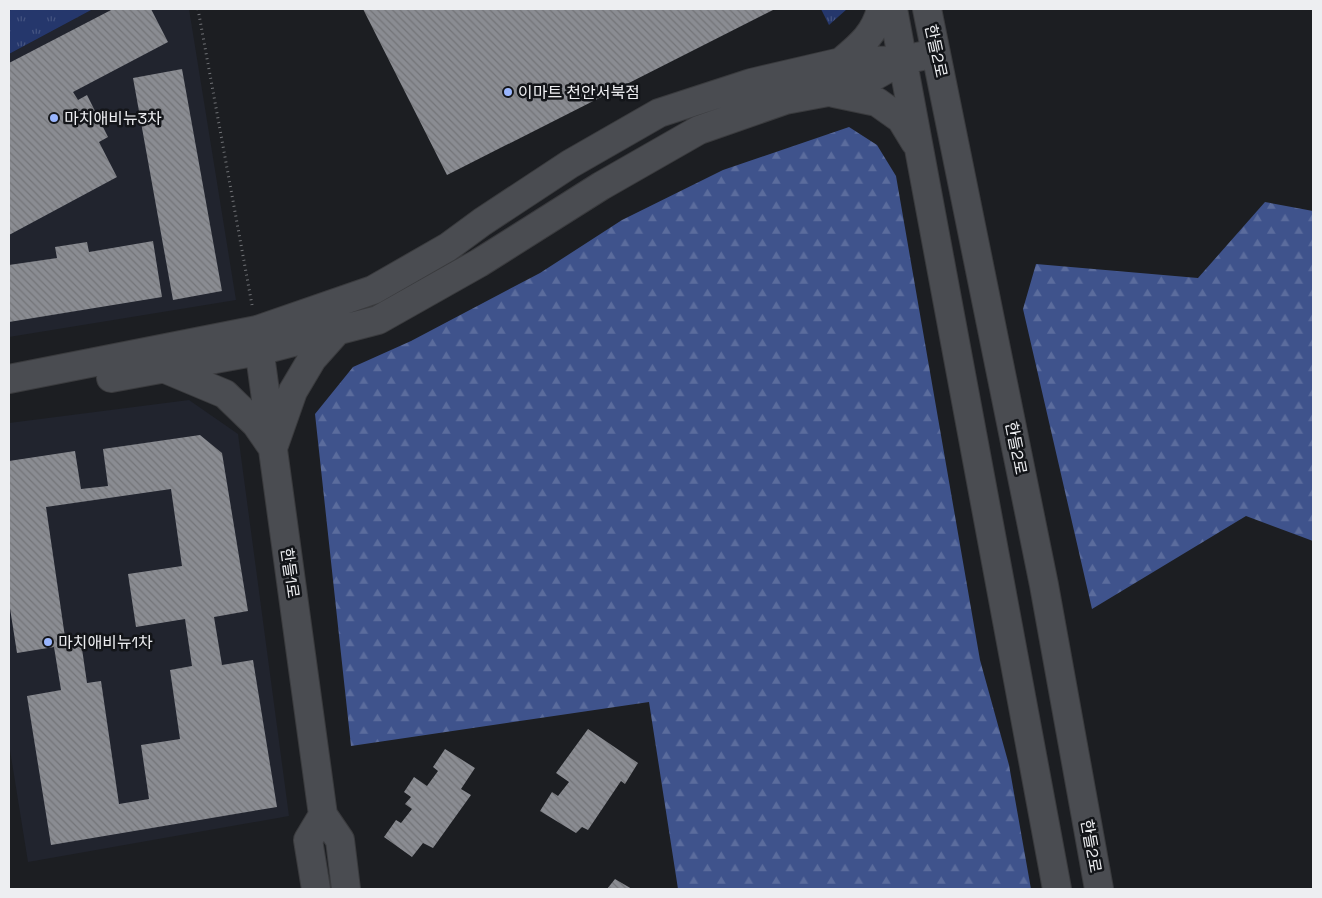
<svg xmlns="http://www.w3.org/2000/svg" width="1322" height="898" font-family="'Space Grotesk','Noto Sans KR',sans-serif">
  <defs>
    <pattern id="grass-tufts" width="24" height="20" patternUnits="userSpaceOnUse" patternTransform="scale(1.25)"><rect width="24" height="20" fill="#25376c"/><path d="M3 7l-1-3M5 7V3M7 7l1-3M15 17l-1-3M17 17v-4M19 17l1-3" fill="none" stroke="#455481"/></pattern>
    <pattern id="forest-firs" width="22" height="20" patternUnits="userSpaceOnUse" patternTransform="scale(1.25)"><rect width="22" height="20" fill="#3f538c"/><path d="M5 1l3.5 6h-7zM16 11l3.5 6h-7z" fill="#5b6c9d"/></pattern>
    <pattern id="building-back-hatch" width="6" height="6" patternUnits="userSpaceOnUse" patternTransform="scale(1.25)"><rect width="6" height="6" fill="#8a8c92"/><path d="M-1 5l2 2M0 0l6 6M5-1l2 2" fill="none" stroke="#737478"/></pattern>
  </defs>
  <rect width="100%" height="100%" fill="#1c1e22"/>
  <!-- built -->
  <path fill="#21242e" d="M93,9H189L236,300L9,337V54Z
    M189,400L238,434L289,816L28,862L9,744V423Z"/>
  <!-- grass -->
  <path fill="url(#grass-tufts)" d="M12,9H93L9,54V11Z
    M821,9H847L829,25Z"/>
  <!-- forest -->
  <path fill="url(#forest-firs)" d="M849,127L877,145L896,176L980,660L1009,765L1031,889H678L649,702L351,746L315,414L353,367L411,341L540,273L622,220L723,170Z
    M1265,202L1313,211V541L1246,516L1092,609L1023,309L1036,264L1198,278Z"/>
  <!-- building -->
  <path fill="url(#building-back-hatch)" fill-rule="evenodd" d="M113,9H151L168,42L73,92L78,100L87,95L108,137L99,142L117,177L9,235V63Z
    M363,9H775L447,175Z
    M182,69L222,291L173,300L133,78Z
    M153,241L162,297L9,322V265L57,258L55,247L87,242L89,252Z
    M200,435L222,453L248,611L214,617L222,665L253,660L277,807L51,845L27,696L61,690L54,647L17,653L9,602V461L75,451L81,489L108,486L103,449ZM171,489L182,566L128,574L136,627L185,619L192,666L170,670L180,739L141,745L149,799L119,804L101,681L87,683L80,635L65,637L46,507Z
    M588,729L638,763L625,784L621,781L588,830L582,827L576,833L540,811L552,792L558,796L569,782L556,773Z
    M445,749L475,768L461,789L471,795L433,848L423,843L412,857L384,837L396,820L401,823L412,809L405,804L411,797L404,792L414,777L427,786L438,771L433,767Z
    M615,879L632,889H607Z"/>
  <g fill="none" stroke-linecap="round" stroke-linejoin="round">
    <!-- minor casing -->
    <g stroke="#3a3b3e" stroke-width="30">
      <path id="minor" d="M893,9L1057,889
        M927,9L1044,585L1099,889
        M841,62C860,46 875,34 881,9
        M834,93L877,102L901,119L915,142
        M257,333L323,815L340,840L346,889
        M163,368L225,394L256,424L272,447
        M111,378L259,351L378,320L479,263L601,186L699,130L785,100L855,87L899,62
        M9,379L257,330L373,290L448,247L482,222L570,164L659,113L751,83L841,62L903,60L936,53
        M274,445L293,391L312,359L337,331
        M316,889L308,840L323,815"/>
    </g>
    <!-- path -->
    <path stroke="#717377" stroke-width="3" stroke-dasharray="1 4" stroke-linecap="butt" d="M198,9L252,305"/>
    <!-- minor -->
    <use href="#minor" stroke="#4a4c51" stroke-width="28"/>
  </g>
  <!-- markers -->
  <g fill="#99b5fd" stroke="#131519" stroke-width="2">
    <circle cx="508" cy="92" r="5"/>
    <circle cx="54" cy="118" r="5"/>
    <circle cx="48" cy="642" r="5"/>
  </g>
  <g text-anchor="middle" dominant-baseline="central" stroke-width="5" stroke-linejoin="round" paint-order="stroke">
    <!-- street labels -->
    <g font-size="16" fill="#edeef1" stroke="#131519">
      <text transform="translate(936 51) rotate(78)">한들2로</text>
      <text transform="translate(1016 448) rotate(79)">한들2로</text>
      <text transform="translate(290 573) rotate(82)">한들1로</text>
      <text transform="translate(1091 846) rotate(80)">한들2로</text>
    </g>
    <!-- poi labels -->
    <g font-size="16" fill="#edeef1" stroke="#131519" text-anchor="start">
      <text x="518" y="92">이마트 천안서북점</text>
      <text x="64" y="118">마치애비뉴3차</text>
      <text x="58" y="642">마치애비뉴1차</text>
    </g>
  </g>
  <!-- border -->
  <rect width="1322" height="898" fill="none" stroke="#edeef1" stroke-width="20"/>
</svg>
